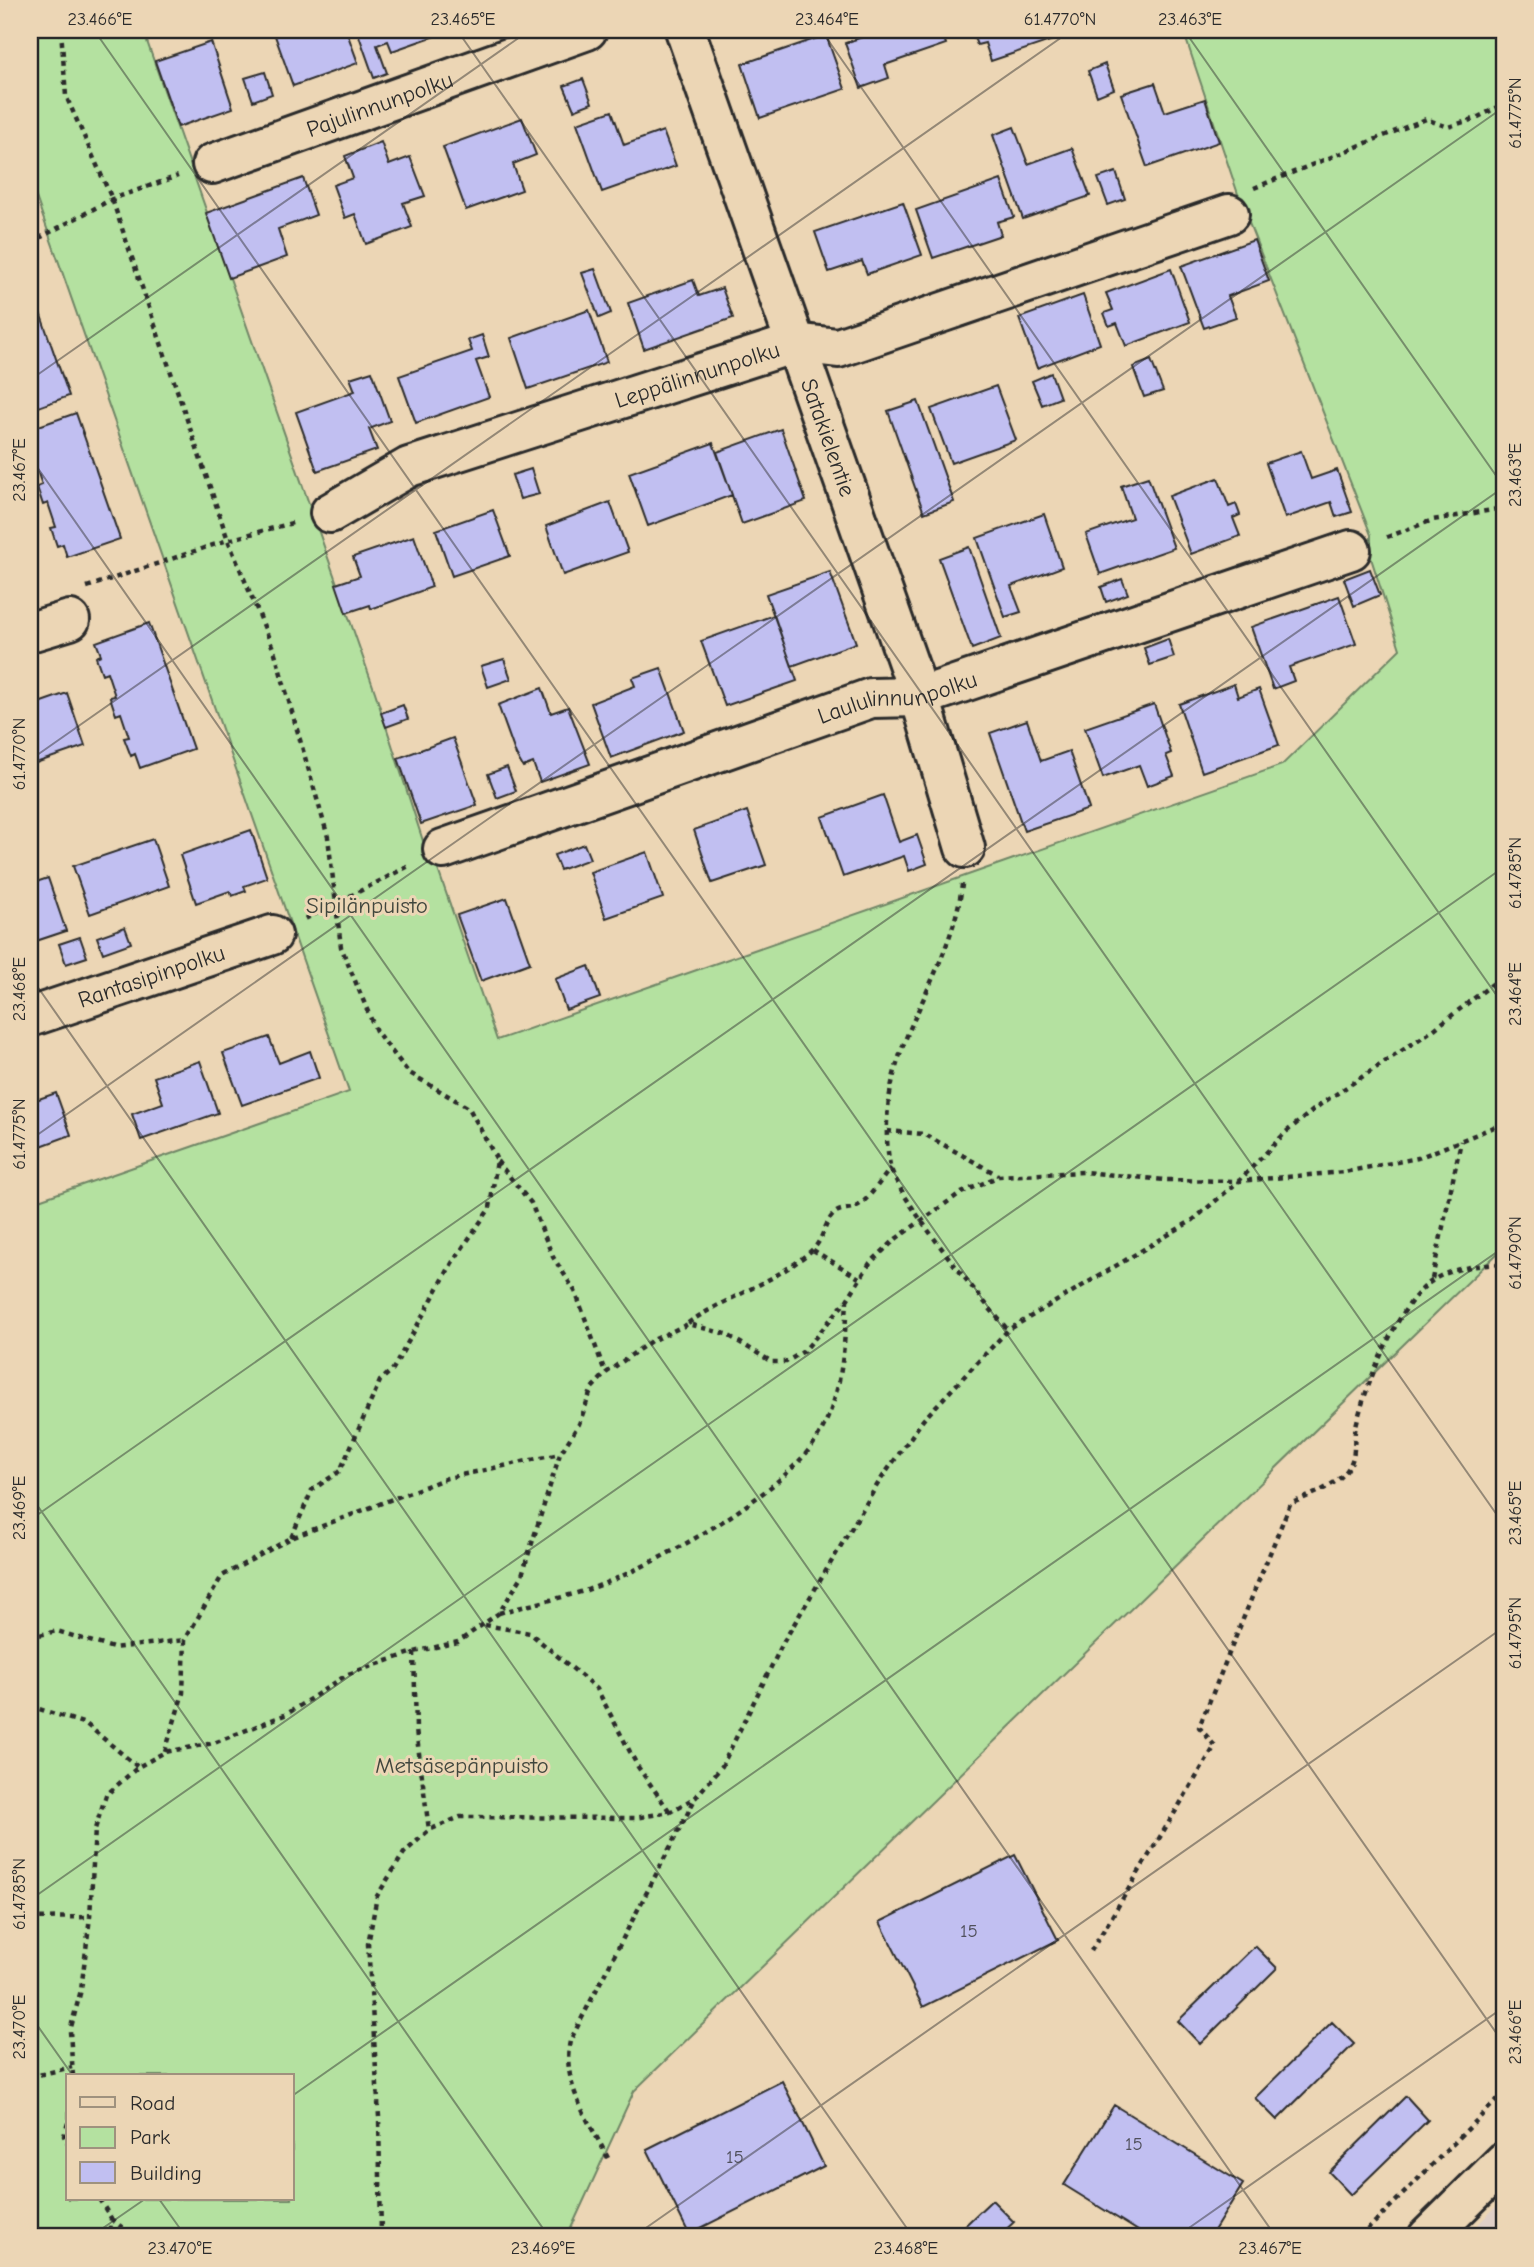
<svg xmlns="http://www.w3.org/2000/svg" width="1534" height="2267" font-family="'Comic Neue',sans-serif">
  <rect width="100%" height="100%" fill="#ecd6b5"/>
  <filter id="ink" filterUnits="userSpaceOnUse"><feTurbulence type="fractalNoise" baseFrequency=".0143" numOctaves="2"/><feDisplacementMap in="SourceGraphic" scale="14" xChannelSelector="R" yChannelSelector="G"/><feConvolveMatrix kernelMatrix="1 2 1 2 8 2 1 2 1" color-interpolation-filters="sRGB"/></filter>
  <g filter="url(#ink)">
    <!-- built -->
    <path fill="#dfcfc7" d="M1504,2199V2237H1465Z"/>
    <!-- green -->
    <path fill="#b4e1a0" stroke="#708666" stroke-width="2" fill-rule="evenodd" d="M30,30H143L375,692L424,844L435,861L497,1040L1282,765L1400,649L1371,558V535L1240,200L1183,30H1504V1247L634,2091L567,2237H30V1203L349,1092L30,180ZM68,2076H292V2199H68Z"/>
    <!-- building -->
    <path fill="#c1bff1" stroke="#2b2b2b" stroke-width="2" d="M273,30H346L358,63L293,86Z
      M357,30H449V31L392,51L388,41L377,45L387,73L374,78Z
      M873,30H941L946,44L885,65L889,78L861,88L845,43L874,33Z
      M980,30H1056L1059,38L991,61L985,43L977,45L973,35L981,33Z
      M826,35L845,89L760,118L742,64Z
      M211,42L233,108L178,127L155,61Z
      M1105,64L1114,89L1097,96L1088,71Z
      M265,72L272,94L253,101L245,78Z
      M583,79L592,103L574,110L564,86Z
      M1155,83L1165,112L1205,99L1219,142L1147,167L1121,94Z
      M612,111L624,145L663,131L676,166L602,192L577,123Z
      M522,118L536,155L513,164L522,190L466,210L443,147Z
      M1014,127L1028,164L1072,148L1090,196L1023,219L993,135Z
      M381,142L389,165L410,157L425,196L403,203L412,227L366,244L355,214L345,218L333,185L353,178L345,156Z
      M1116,172L1125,199L1108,205L1098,178Z
      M303,178L316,215L278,229L287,257L229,278L206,213Z
      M1001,180L1014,217L997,222L1001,235L933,258L916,210Z
      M903,202L922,255L867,274L862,261L829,272L815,232Z
      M1254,240L1269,281L1228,296L1236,317L1204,328L1181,266Z
      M595,269L611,313L599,318L582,273Z
      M1171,269L1190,322L1126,346L1117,323L1109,326L1104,313L1113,310L1106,293Z
      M693,280L699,296L722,288L733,318L644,349L628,303Z
      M30,284L69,396L30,410Z
      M1083,295L1100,344L1037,368L1019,318Z
      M589,310L607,362L528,389L511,338Z
      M482,335L489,357L476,361L489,397L416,423L399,376L472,351L468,340Z
      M1151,360L1163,391L1144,397L1133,367Z
      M372,371L390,421L369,429L377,450L317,471L296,412L355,391L350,378Z
      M1051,373L1060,398L1042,405L1032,381Z
      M996,386L1016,440L951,463L931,409Z
      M918,401L954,502L924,513L888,411Z
      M76,413L120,539L67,557L63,544L57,546L51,528L56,527L48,503L43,505L37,487L42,485L34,462L30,464V429Z
      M781,429L806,501L742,524L717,452Z
      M713,443L732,495L648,526L629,473Z
      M1301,451L1311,479L1337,470L1352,512L1336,517L1331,502L1285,518L1266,463Z
      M531,469L539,494L520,499L512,475Z
      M1148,477L1174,548L1100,574L1086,534L1132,518L1121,486Z
      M1218,478L1229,507L1236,504L1240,515L1233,518L1240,536L1191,554L1169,496Z
      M610,502L628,552L563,575L546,526Z
      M493,510L510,556L452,576L436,530Z
      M1044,514L1062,567L1011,586L1021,612L1005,617L977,538Z
      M414,536L432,587L371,609L370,605L346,613L336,584L360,576L353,557Z
      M969,547L1001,638L972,649L939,558Z
      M1370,569L1380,595L1354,606L1344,579Z
      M830,572L856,643L792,666L766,594Z
      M1122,579L1128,594L1106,602L1101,587Z
      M1339,596L1356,644L1289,667L1294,681L1273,689L1251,627Z
      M774,615L797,681L725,706L701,641Z
      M149,623L193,749L140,768L135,754L131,756L124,738L129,737L121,713L116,715L110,697L115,696L107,672L102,674L96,657L101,655L96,642Z
      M1168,639L1174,657L1150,665L1144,648Z
      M504,659L511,679L488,687L481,666Z
      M661,668L684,731L611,758L591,703L635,686L632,678Z
      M1234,684L1238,697L1259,689L1279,745L1202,772L1179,704Z
      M542,688L551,713L568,707L590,764L540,782L533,763L523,767L516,755L498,705Z
      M67,693L85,746L30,765V706Z
      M1154,704L1171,753L1166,755L1174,776L1147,786L1139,765L1103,778L1085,728Z
      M403,705L408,719L386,727L381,713Z
      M1027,720L1041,761L1069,751L1089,809L1024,831L990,733Z
      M453,738L477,805L421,824L398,758Z
      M507,767L516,791L497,798L488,774Z
      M883,795L899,842L917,835L927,864L909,871L904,856L843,877L822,817Z
      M747,811L766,865L712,883L694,830Z
      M251,830L267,878L244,886L246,891L232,896L230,891L196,903L180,855Z
      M153,839L169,886L90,914L73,866Z
      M584,844L590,859L560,870L554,855Z
      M647,852L663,898L606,918L590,872Z
      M48,878L66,931L30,943V884Z
      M507,898L530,963L481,981L457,915Z
      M125,927L131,943L103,953L97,937Z
      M80,937L87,957L66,964L59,944Z
      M589,966L600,998L566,1010L555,979Z
      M269,1037L279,1063L310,1051L319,1078L242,1105L223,1053Z
      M200,1061L218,1113L141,1140L132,1114L163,1103L154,1077Z
      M56,1093L71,1135L30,1150V1102Z
      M1015,1855L1058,1940L923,2007L880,1922Z
      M1255,1946L1277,1968L1200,2044L1178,2021Z
      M1332,2022L1354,2044L1277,2120L1255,2098Z
      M782,2081L824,2166L689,2234L647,2149Z
      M1406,2096L1428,2120L1351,2195L1329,2172Z
      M1114,2105L1243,2184L1210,2237H1148L1064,2185Z
      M992,2200L1014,2222L998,2237H953Z"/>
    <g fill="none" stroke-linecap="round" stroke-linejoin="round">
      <!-- minor casing -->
      <g stroke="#2b2b2b" stroke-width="44">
        <g id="minor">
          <path id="s1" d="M685,30L920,697L965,848"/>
          <path id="s2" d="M212,164L587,30"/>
          <path id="s3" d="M330,513L409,467L795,343L838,348L1229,214"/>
          <path d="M30,632L70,620"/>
          <path id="s4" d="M443,849L871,698L920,697L1351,550"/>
          <path id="s5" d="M30,1017L272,935"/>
          <path d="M1428,2237L1504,2162"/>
        </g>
      </g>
      <!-- path -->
      <path stroke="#2b2b2b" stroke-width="4.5" stroke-dasharray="5 5" stroke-linecap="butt" d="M61,30L66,96L112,199L228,540L275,653L328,837L341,947L376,1031L408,1072L469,1108L497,1160L490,1208L452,1263L393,1369L380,1381L340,1471L312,1490L291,1538
        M1254,188L1426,119L1448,127L1474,119L1504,104
        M30,243L112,199L178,176
        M1387,537L1433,520L1504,508
        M87,587L228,540L296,522
        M962,884C957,932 931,981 912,1024C892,1068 881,1117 890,1165C897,1198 982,1300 1008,1330
        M305,919L409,866
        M887,1131L924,1134L998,1175
        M497,1161L531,1203L553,1257L575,1291L605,1372
        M813,1250L859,1278
        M1432,1279L1461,1141
        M688,1323C728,1296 777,1282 813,1249C824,1239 824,1222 835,1213C841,1208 848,1210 855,1207C868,1202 882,1178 891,1168
        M499,1613C528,1605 558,1599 587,1590C651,1568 786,1494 819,1435C843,1394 844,1347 847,1301
        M485,1625L530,1633L597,1689L638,1767L670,1812
        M30,1637L57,1631L113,1648L185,1640
        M414,1652L416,1730L429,1830
        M30,1706L86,1724L138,1767
        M165,1752L183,1693L185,1640L222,1576L291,1538L447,1478L560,1454
        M30,1918L90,1917
        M1091,1951L1215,1746L1199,1727L1290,1504C1310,1495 1342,1485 1351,1463C1356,1452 1353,1437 1356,1426C1365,1387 1398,1303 1432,1281C1451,1267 1482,1265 1504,1264
        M73,2076L70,2031L81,1990L90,1917L95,1829L106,1795L138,1767L165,1752L214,1743L287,1714L348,1674L414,1652L458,1642L499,1613L521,1578L560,1454L579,1424L592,1388L606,1373L651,1341L688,1324L726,1334L772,1362H786L804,1351L847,1300L870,1263L897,1238L959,1194L999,1176L1085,1172L1164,1180L1239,1181L1344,1172L1418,1158L1504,1123
        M30,2077L72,2067
        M68,2123L64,2136L68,2144
        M608,2158C589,2121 561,2084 570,2041L696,1797
        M99,2199L111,2218L110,2237
        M111,2219L135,2237
        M742,2229L746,2237
        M381,2237L379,2117L368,1944L377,1896L404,1853L429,1830L460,1817L635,1818L670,1812L696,1797L722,1766L784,1641L879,1482L923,1420L1008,1330L1193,1220L1239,1181L1286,1132L1321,1104L1433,1030L1504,975
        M1360,2237L1504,2093"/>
      <!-- minor -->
      <use href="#minor" stroke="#ecd6b5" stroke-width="38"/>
    </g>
  </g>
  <!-- ticks -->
  <path fill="none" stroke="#2b2b2b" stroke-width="2" stroke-opacity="0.45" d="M94,30L1504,2044M457,30L1504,1525M821,30L1504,1006M1184,30L1504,487M30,380L530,30M30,457L1276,2237M30,760L1072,30M30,976L913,2237M30,1140L1504,107M30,1495L549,2237M30,1520L1504,487M30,1900L1504,867M30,2015L73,2076M292,2096L1504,1247M159,2199L186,2237M90,2237L145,2199M633,2237L1504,1627M1176,2237L1504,2007"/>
  <g text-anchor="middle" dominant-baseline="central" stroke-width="6" stroke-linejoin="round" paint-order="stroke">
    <!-- number labels -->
    <g font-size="19" fill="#50505c">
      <text x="969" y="1931">15</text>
      <text x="1134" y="2144">15</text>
      <text x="735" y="2157">15</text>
    </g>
    <!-- street labels -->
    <g font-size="23" fill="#2b2b2b" stroke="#ecd6b5">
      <text stroke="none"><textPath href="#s2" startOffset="178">Pajulinnunpolku</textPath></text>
      <text stroke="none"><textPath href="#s3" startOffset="394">Leppälinnunpolku</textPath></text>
      <text stroke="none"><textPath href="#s1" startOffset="432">Satakielentie</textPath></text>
      <text stroke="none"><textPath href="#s4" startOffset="480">Laululinnunpolku</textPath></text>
      <text stroke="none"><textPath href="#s5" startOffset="128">Rantasipinpolku</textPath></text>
    </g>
    <!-- park labels -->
    <g font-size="23" fill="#40463d" stroke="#ecd6b5">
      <text x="367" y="905">Sipilänpuisto</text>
      <text x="462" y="1765">Metsäsepänpuisto</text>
    </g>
  </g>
  <!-- margin -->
  <rect width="1534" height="2267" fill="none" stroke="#ecd6b5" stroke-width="77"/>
  <!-- legend -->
  <rect x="66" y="2074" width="228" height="126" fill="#ecd6b5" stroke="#9f927e" stroke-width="2"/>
  <rect x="80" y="2097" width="35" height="10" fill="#ecd6b5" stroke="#9f927e" stroke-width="2"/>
  <text x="130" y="2110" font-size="21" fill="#2b2b2b">Road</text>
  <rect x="80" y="2127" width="35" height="21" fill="#b4e1a0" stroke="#9f927e" stroke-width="2"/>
  <text x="130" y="2144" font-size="21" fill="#2b2b2b">Park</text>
  <rect x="80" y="2162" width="35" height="21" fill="#c1bff1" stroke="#9f927e" stroke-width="2"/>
  <text x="130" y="2180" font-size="21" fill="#2b2b2b">Building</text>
  <rect x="38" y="38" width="1458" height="2190" fill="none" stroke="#2b2b2b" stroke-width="2.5"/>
  <g font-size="18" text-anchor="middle" fill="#2b2b2b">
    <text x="100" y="25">23.466°E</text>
    <text x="463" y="25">23.465°E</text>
    <text x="827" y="25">23.464°E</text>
    <text x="1060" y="25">61.4770°N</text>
    <text x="1190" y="25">23.463°E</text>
    <text transform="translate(1515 113) rotate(-90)" y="6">61.4775°N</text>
    <text transform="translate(19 470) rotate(-90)" y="6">23.467°E</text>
    <text transform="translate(1515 475) rotate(-90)" y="6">23.463°E</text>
    <text transform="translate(19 754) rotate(-90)" y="6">61.4770°N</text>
    <text transform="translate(1515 873) rotate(-90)" y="6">61.4785°N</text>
    <text transform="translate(19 989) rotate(-90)" y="6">23.468°E</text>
    <text transform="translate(1515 994) rotate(-90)" y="6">23.464°E</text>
    <text transform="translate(19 1134) rotate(-90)" y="6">61.4775°N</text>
    <text transform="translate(1515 1253) rotate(-90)" y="6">61.4790°N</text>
    <text transform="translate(19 1508) rotate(-90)" y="6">23.469°E</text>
    <text transform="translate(1515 1513) rotate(-90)" y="6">23.465°E</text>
    <text transform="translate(1515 1633) rotate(-90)" y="6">61.4795°N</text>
    <text transform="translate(19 1894) rotate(-90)" y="6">61.4785°N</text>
    <text transform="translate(19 2027) rotate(-90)" y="6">23.470°E</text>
    <text transform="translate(1515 2032) rotate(-90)" y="6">23.466°E</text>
    <text x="180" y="2254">23.470°E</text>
    <text x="543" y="2254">23.469°E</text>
    <text x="906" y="2254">23.468°E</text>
    <text x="1270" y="2254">23.467°E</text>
  </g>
</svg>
